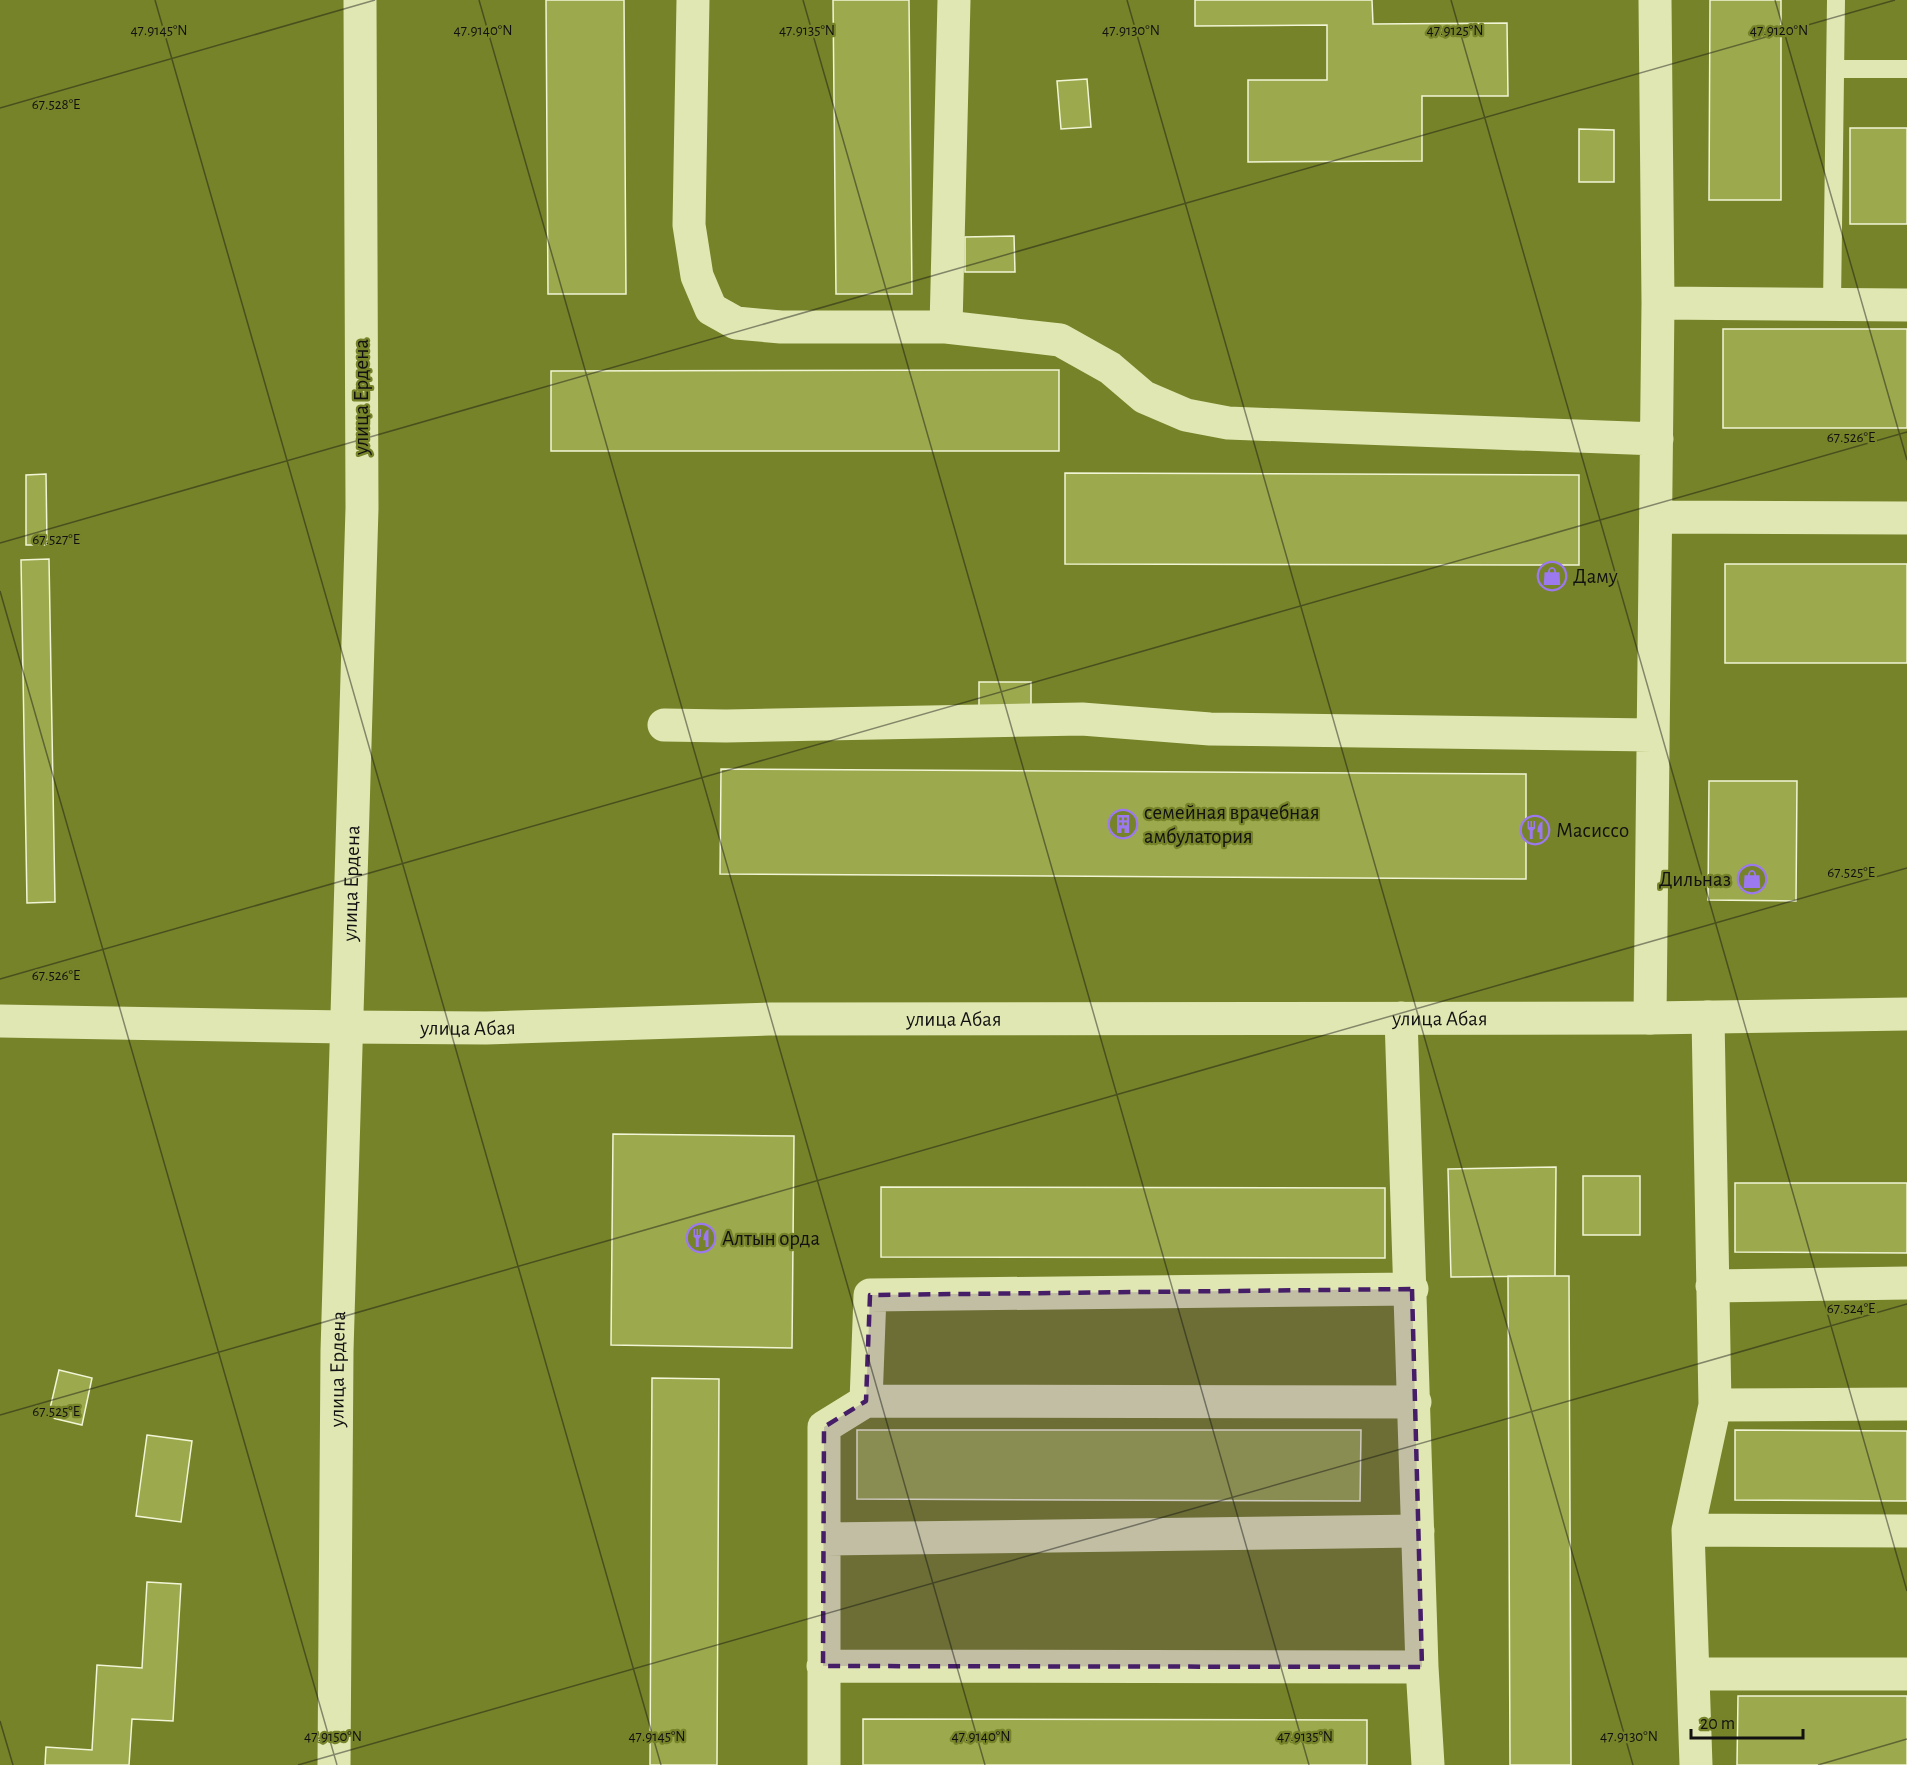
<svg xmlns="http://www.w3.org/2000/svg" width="1907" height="1765" font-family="'Alegreya Sans',sans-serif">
  <rect width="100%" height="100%" fill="#768329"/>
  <!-- building -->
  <path fill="#9ca94d" stroke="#f1f5d5" stroke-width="1.5" d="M546,0H624L626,294H548Z
    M833,0H909L912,294H836Z
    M1195,0H1372L1373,24L1507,23L1508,96H1422V161L1248,162V80H1327V25L1195,26Z
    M1710,0H1781V200H1709Z
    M1087,79L1091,127L1061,129L1057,81Z
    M1850,128H1907V224H1850Z
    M1579,129L1614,130V182H1579Z
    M1014,236L1015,272H965V237Z
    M1723,329H1907V428H1723Z
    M1059,370V451H551V371Z
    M1065,473L1579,475V565L1065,564Z
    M46,474L47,545H26V475Z
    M49,559L55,902L27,903L21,560Z
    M1725,564H1907V663H1725Z
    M979,682H1031V719H979Z
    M721,769L1526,774V879L720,874Z
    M1709,781H1797L1796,901L1708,900Z
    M613,1134L794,1136L792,1348L611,1345Z
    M1556,1167L1555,1276L1451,1277L1448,1169Z
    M1583,1176H1640V1235H1583Z
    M1735,1183H1907V1253L1735,1252Z
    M881,1187L1385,1188V1258L881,1257Z
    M1508,1276H1569L1571,1765H1510Z
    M59,1370L92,1378L82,1425L48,1417Z
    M652,1378L719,1379L717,1765H650Z
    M857,1430H1361L1360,1501L857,1499Z
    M1735,1430L1907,1431V1501L1735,1500Z
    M147,1435L192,1441L181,1522L136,1516Z
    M147,1582L181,1584L173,1721L132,1719L129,1765H45L46,1747L92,1750L97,1665L142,1668Z
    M1738,1696H1907V1765H1737Z
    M863,1719L1367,1720V1765H863Z"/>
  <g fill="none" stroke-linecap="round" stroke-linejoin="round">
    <!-- service -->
    <path stroke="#e0e7b2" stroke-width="18" d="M1835,69H1907
      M1832,304L1836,0"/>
    <!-- minor -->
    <path stroke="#e0e7b2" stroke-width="33" d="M693,0L689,225L697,276L711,309L736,323L781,327H946L1060,340L1110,368L1144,397L1186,415L1228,423L1657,439
      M1658,303L1907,305
      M946,327L954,0
      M1656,517L1907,518
      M664,725L726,726L1082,719L1210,729L1652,735
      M1401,1018L1422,1667L1428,1765
      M1650,1018L1658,303L1655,0
      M0,1021L345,1027
      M1712,1286L1907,1283
      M866,1401L1415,1402
      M1715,1405L1907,1404
      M1688,1530L1907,1531
      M826,1539L1418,1531
      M823,1666L1422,1667
      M1694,1674H1907
      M824,1765V1427L866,1401L870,1295L1412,1289
      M1696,1765L1688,1530L1715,1405L1708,1017"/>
    <!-- tertiary -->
    <g stroke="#e0e7b2" stroke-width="33">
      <path id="s1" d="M345,1027L486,1028L769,1019L1650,1018L1907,1014"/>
      <path id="s2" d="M334,1765L337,1351L362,508L360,0"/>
    </g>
  </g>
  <!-- marked area -->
  <path fill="#461e68" fill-opacity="0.2" stroke="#461e68" stroke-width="4.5" stroke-dasharray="12 8" stroke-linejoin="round" d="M1412,1289L1422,1667L823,1666L824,1427L866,1401L870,1295Z"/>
  <!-- ticks -->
  <path fill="none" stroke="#111" stroke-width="1.5" stroke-opacity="0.45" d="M155,0L661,1765M479,0L985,1765M803,0L1309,1765M1127,0L1633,1765M1451,0L1907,1591M1775,0L1907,460M0,108L375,0M0,543L1895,0M0,591L337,1765M0,979L1907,432M0,1415L1907,868M0,1721L13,1765M298,1765L1907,1304M1818,1765L1907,1739"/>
  <!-- icons -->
  <defs>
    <g id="shop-ring" transform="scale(1.5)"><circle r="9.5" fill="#768329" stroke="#9c79ee" stroke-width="1.5"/><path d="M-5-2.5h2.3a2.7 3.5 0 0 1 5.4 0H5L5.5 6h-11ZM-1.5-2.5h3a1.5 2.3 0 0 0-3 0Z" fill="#9c79ee"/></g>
    <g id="building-ring" transform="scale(1.5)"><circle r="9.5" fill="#768329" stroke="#9c79ee" stroke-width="1.5"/><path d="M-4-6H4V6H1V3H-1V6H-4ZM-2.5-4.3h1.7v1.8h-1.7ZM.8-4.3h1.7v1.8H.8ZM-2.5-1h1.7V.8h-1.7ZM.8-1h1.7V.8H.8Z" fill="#9c79ee"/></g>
    <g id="restaurant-ring" transform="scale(1.5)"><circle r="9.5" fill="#768329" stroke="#9c79ee" stroke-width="1.5"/><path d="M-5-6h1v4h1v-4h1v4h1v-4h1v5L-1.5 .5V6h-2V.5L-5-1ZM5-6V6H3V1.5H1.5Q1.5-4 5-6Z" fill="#9c79ee"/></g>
  </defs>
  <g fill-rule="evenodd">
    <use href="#shop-ring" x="1552" y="576"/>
    <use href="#building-ring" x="1123" y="824"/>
    <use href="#restaurant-ring" x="1535" y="830"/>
    <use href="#shop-ring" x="1752" y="879"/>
    <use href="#restaurant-ring" x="701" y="1238"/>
  </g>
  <g text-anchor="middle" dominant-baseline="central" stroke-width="4.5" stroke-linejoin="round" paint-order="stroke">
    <!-- street labels -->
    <g font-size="21" fill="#111" stroke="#768329">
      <text transform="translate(361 397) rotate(-90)">улица Ердена</text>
      <text stroke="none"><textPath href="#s2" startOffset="882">улица Ердена</textPath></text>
      <text stroke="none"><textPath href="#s1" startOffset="609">улица Абая</textPath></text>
      <text stroke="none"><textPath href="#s1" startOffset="1095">улица Абая</textPath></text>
      <text stroke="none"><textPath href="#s1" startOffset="123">улица Абая</textPath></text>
      <text stroke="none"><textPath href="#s2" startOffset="396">улица Ердена</textPath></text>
    </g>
    <!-- poi labels -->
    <g font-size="21" fill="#111" stroke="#768329" text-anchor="start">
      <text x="1573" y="576">Даму</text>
      <text x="1144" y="812">семейная врачебная<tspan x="1144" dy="24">амбулатория</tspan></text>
      <text x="1556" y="830">Масиссо</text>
      <text x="1731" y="879" text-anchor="end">Дильназ</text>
      <text x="722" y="1238">Алтын орда</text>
    </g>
  </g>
  <g font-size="15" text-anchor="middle" fill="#111" stroke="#768329" stroke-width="4.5" stroke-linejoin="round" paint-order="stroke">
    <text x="159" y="35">47.9145°N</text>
    <text x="483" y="35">47.9140°N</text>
    <text x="807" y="35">47.9135°N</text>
    <text x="1131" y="35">47.9130°N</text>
    <text x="1455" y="35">47.9125°N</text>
    <text x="1779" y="35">47.9120°N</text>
    <text x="56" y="109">67.528°E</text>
    <text x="1851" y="442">67.526°E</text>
    <text x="56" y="544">67.527°E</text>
    <text x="1851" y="877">67.525°E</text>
    <text x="56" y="980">67.526°E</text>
    <text x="1851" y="1313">67.524°E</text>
    <text x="56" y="1416">67.525°E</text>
    <text x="333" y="1741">47.9150°N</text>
    <text x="657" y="1741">47.9145°N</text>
    <text x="981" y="1741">47.9140°N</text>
    <text x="1305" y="1741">47.9135°N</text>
    <text x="1629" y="1741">47.9130°N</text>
  </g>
  <!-- scale -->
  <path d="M1691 1729v9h112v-9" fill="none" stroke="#111111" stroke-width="3"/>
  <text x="1700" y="1729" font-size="18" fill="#111111" stroke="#768329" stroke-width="4.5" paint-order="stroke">20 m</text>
</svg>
